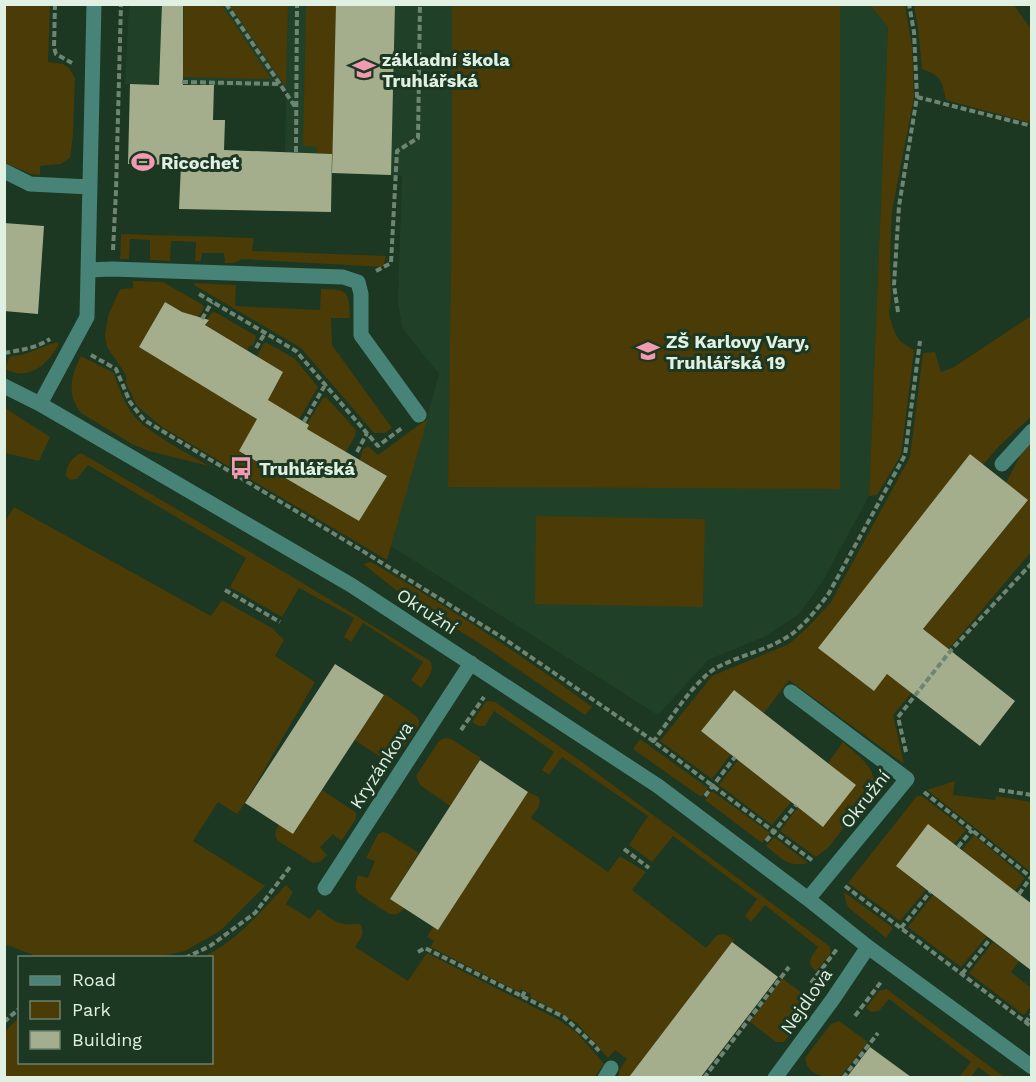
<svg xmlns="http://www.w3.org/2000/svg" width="1036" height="1082" font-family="'Work Sans',sans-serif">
  <rect width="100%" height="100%" fill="#1c3722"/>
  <!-- built -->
  <path fill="#204127" d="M129,5H870L888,27L869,496L824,579L800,613L766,636L708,660L658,715L391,546L439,374L402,328L398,301L402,176L332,173V154L285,152L286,87L125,84Z"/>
  <!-- green -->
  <path fill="#4b3b06" d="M221,4L271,79L183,77L184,5Z
    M5,5H50L48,62L63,64L69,68L75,78L73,134L70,158L61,164L40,166V175L31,174L5,163Z
    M230,5H288L286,87Z
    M306,5H336L333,154L317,153V147L303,146Z
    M452,5H840V489L448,487L452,205Z
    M870,5H905L912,47L914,97L892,211L890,258L891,296L889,314L892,325L896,335L901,342L914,350L901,455L877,495L869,496L888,27Z
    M914,5H1014L1031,29V123L946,100C942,80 941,76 922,69L918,28Z
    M121,234L254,238L252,251L386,256L383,267L242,259L234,263H225L224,253H202L201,261H195L196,242L171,241L170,261L150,260V240L130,239L129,259H120Z
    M133,281L163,282L203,305L204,307L202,312L195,320L165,302L139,347L258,419L240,451L359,521L387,476L360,460L363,449L368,446L378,455L423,422L427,420L387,560L162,427L137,406L126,383V375L107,347L105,335L108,316L120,289L133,288Z
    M194,283L236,285L235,306L320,310L321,289C348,289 349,291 350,318H331L332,345L392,428L385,433H374L301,348L194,285Z
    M215,312L256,336L255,341L253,346L250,345L247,350L205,325L207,323L206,322L211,313Z
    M1031,316V417L999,446L983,465L970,454L874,690L1028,500L1006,483L1020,456L1031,441V552L893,715L904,764L789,680L764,713L734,690L701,731L731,754L712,779L660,741L712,676L789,644L808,627L831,602L910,457L923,353L935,352L941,372L954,367Z
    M56,342L59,344C48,364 29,382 5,369L9,358L11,356L22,355Z
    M264,343H267L294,358L318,387L297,423L266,404L283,372L257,356Z
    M81,356L114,373C119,389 124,403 134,416C150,434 187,453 209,466L149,451L132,444L81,413C66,393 71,376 81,356Z
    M326,397L356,430L355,436L346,452L307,429L309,425L307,424L323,398Z
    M5,408L50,437L39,461L5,453Z
    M81,453L301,582L430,661C436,670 427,679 421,688L411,680L423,662L363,623L351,642L344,637L354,618L299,588L282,617L230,587L246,558L88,465L77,479L70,480L66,476C66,466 71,458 81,453Z
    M14,507L211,616L222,600L272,628L284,640L275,656L315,682L245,803L237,814L218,802L193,841L265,886L220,931L185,951L157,957H38L5,944L4,523Z
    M536,516L705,519L703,607L535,604Z
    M371,562C447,606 521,654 592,707L585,715L488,649L396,590L363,564Z
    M385,694L416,716L419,720V725L395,760L388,762L384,759L354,740Z
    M487,701L495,702L582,762L828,945L830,947V954L816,971C804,963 813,955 818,947L765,905L751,922L745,916L757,899L673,836L652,862L629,845L648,816L562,757L549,775L542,770L554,752L494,711L485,726H479L472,722L485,703Z
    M446,738L451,739L481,758L450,806L420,785L416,776L439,741L442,739Z
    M640,739L708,788L701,797L633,749Z
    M843,742C857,755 880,769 872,790L829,847L816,857L780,831L798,807L855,785L828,763Z
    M738,760L791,802L772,825L719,785Z
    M955,781L953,795L995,800L996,796L1031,802V872L927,790Z
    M322,790L354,811L356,813V819L341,841L333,834L320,847L327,855L320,862L313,863L278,841C274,834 275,831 279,824L294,833Z
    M712,791L770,833L762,843L705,800Z
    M528,792L539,797C542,806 535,811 531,818L608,872L620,856L646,872L632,890L706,948L717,935L725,934L734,940L632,1073L636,1076L635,1077L619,1078V1071L627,1059L615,1050L608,1058L578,1024L564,1015L530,997L531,994L521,989L519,992L430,947L434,941L427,937L433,927L438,930Z
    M917,796H922L966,830L954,844L896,866L926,890L900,921L848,883Z
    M383,832L387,833L419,853L390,899L404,908C400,914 396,915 389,914L358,893C354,887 356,882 358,875L368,878L375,861L366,858L378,834Z
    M974,835L1025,878L1015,891L962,850Z
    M774,837L808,863C787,868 781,858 766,846Z
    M286,885L293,892L286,904L310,919L318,909C325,914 336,924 345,924C351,925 354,923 360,924C366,935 360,938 355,947L408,981L427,953L559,1020L578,1034L604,1064L594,1078L5,1077V1032L19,1017L20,1062H212V958L202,957C233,945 263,909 286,885Z
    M844,892L893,928L886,938L849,908L846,903Z
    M933,895L987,936L961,967L908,927Z
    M993,942L1019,961L1011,972L1031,988V1006L1024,1015L969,973Z
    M782,978L810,999L811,1004L809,1010L784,1042H776L750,1022Z
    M886,989L888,990L1004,1077H992L978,1067L971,1077H959L971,1062L889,999L879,1011L871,1012L866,1008L879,991Z
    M839,1021L868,1042L840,1077C826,1078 807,1076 805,1058L831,1024Z"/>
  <!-- building -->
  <path fill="#a5ae8c" d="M162,4H183V85H214L213,120H225L224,150L332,154L331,212L179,209L181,165L128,164L130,84L159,85Z
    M336,4H395L391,175L332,173Z
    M4,223L44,226L38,314L4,311Z
    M165,302L182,312L209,320L205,325L283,372L268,400L309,425L307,429L387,476L359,521L239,451L257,419L139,347Z
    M970,454L1028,500L923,629L1015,701L980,746L887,674L874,691L818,648Z
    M335,664L384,695L293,834L245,803Z
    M734,690L856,785L823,827L701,731Z
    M480,760L528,792L438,930L390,899Z
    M928,824L1032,904V971L896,866Z
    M732,942L778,977L701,1077H629Z
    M870,1047L911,1077H847Z"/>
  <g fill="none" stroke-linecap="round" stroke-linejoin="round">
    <!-- path -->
    <path stroke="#6f8573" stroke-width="4" stroke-dasharray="6 3" stroke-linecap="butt" d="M55,4L54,48L56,54L72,63
      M226,4L296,108
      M182,82L279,84
      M917,97L1032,126
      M296,152L297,4
      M113,250L116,191L121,4
      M376,271L391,263L397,151L418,138L420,4
      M199,294L296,351L378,446L402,428
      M898,312L894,285L899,206L917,97L914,32L909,4
      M202,319L212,302
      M256,348L265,333
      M4,353C21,350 36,348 50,339
      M91,355L116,369L130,402L144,420L361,550L503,638L649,738L813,861
      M304,422L325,385
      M357,452L367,433
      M225,590L280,622
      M461,730L484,697
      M653,742C669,721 695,680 716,668C740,655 769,650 792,634C806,623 819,607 829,593L905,455L920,341
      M906,752L898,717L952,649L1032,563
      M999,790L1032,795
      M924,792L1032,878
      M705,796L735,757
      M766,841L796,805
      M958,847L972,830
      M624,849L649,868
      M845,886L1032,1027
      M1019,894L1031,877
      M901,928L930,892
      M418,952L425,948L564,1017L593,1044L599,1051
      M185,958L210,946L255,913L290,867
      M962,974L990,939
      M811,983L837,949L836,948
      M522,997L525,991
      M855,1016L881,982
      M4,1022L20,1008
      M1025,1023L1032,1014
      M704,1078L789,967
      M843,1078L878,1033"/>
    <!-- minor -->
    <path stroke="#478477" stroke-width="15" d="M4,171L30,184L90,187
      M88,270L112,269L343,277L358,282L361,294V335L419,415
      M4,386L40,404L351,585L658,786L808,899L868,947L1032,1067
      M40,404L87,317L94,4
      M1002,464L1032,431
      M791,692L907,779L808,899
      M325,888L471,663
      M605,1078L611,1068
      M775,1078L833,999L868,947"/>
  </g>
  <!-- icons -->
  <defs>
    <g id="school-bare" transform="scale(1.8)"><path d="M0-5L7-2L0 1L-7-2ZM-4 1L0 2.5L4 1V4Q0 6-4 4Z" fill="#f29ab0" stroke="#1c3722" stroke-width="2.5" paint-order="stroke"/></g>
    <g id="stadium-bare" transform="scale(1.8)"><path d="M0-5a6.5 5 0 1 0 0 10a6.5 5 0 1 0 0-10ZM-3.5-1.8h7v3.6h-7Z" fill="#f29ab0" stroke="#1c3722" stroke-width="2.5" paint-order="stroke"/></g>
    <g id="bus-bare" transform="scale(1.8)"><path d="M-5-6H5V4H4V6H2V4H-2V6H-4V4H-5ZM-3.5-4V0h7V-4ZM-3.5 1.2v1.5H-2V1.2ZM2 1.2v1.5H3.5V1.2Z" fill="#f29ab0" stroke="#1c3722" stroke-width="2.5" paint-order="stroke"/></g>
  </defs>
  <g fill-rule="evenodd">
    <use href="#school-bare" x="364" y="69"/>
    <use href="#stadium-bare" x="143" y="162"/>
    <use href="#school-bare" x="648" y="351"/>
    <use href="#bus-bare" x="241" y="468"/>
  </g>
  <g text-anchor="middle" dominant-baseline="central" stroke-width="6" stroke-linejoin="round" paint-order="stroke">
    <!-- poi labels -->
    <g font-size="18" font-weight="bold" fill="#e0f0e2" stroke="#1c3722" text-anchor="start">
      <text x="382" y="59">základní škola<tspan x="382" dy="21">Truhlářská</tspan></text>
      <text x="161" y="162">Ricochet</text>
      <text x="666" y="341">ZŠ Karlovy Vary,<tspan x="666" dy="21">Truhlářská 19</tspan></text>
      <text x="259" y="468">Truhlářská</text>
    </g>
    <!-- street labels -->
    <g font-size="18" fill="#e0f0e2" stroke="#1c3722">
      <text transform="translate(427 611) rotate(33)">Okružní</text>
      <text transform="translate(381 765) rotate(-57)">Kryzánkova</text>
      <text transform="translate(865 799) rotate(-52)">Okružní</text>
      <text transform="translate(806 1001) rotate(-55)">Nejdlova</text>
    </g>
  </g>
  <!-- border -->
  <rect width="1036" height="1082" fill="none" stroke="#e0f0e2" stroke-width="12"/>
  <!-- legend -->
  <rect x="18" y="956" width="195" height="108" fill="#1c3722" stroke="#6a816f" stroke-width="1.5"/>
  <rect x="30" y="976" width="30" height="9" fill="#478477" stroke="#6a816f" stroke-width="1.5"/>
  <text x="72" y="986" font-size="18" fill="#e0f0e2">Road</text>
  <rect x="30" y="1001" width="30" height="18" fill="#4b3b06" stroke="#6a816f" stroke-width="1.5"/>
  <text x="72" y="1016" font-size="18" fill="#e0f0e2">Park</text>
  <rect x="30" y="1031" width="30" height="18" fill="#a5ae8c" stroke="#6a816f" stroke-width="1.5"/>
  <text x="72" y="1046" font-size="18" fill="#e0f0e2">Building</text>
</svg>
